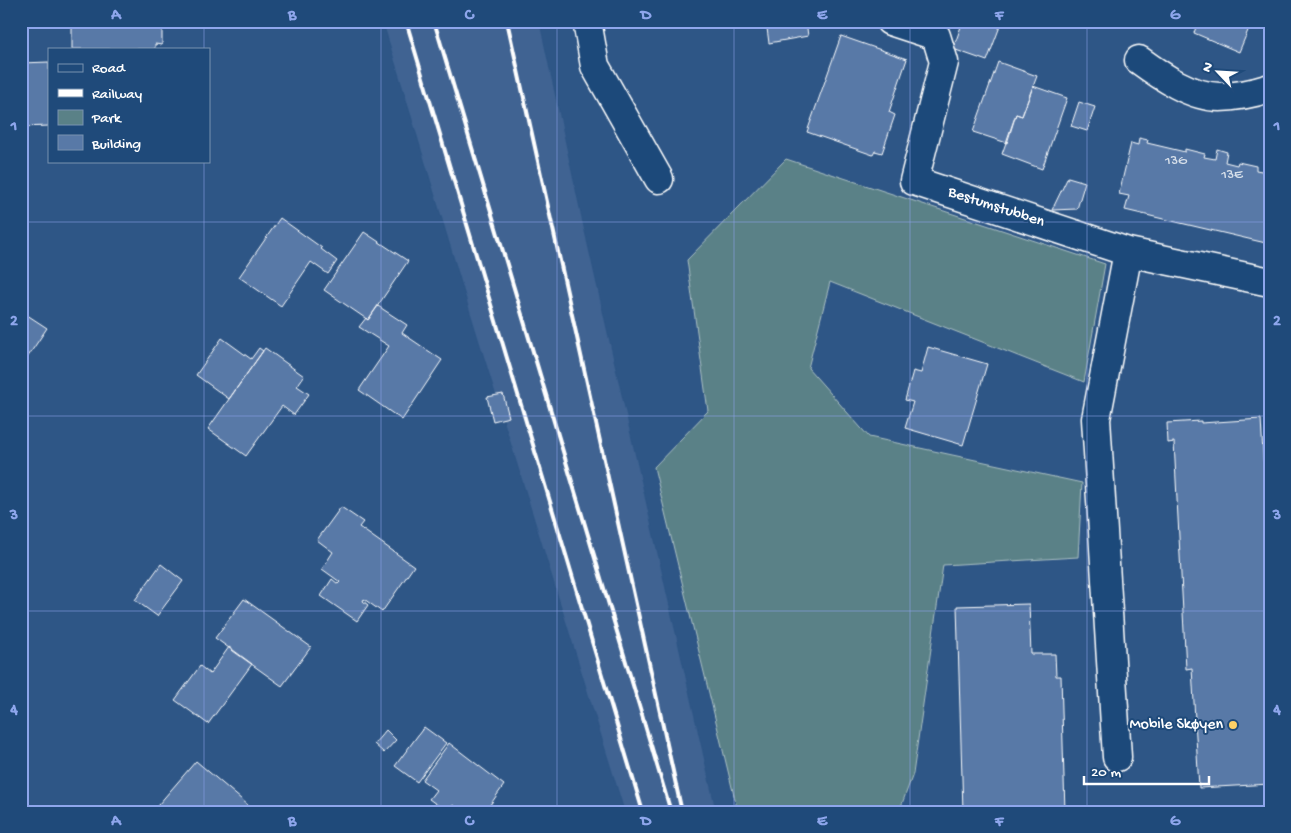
<svg xmlns="http://www.w3.org/2000/svg" width="1291" height="833" font-family="'Gochi Hand',sans-serif">
  <rect width="100%" height="100%" fill="#2e5686"/>
  <filter id="ink" filterUnits="userSpaceOnUse"><feTurbulence type="fractalNoise" baseFrequency=".02" numOctaves="2"/><feDisplacementMap in="SourceGraphic" scale="10" xChannelSelector="R" yChannelSelector="G"/><feConvolveMatrix kernelMatrix="1 2 1 2 8 2 1 2 1" color-interpolation-filters="sRGB"/></filter>
  <g filter="url(#ink)">
    <!-- built -->
    <path fill="#3f6392" d="M383,21H539L583,225L716,812H625L467,301Z"/>
    <!-- green -->
    <path fill="#5a8187" stroke="#acc0c3" d="M786,159L1105,264L1084,382L830,282L808,368L869,437L1082,483L1078,557L943,565L913,774L899,812H738L654,467L708,411L687,260Z"/>
    <!-- building -->
    <path fill="#5879a7" stroke="#fff" d="M72,21H162V45L155,44V49H72Z
      M766,21H806L808,36L769,43Z
      M963,21H1002L987,61L953,49Z
      M1198,21H1252L1239,52L1194,33Z
      M841,36L907,59L889,112L895,115L882,153L875,151L873,155L807,132Z
      M49,62V126L21,127V63Z
      M998,62L1037,76L1022,116L1016,114L1007,143L973,132Z
      M1033,86L1067,98L1042,169L1002,154L1016,114L1022,116Z
      M1079,102L1095,107L1087,131L1071,126Z
      M1139,138L1148,140L1147,143L1185,152V149L1205,154L1204,157L1215,159L1217,149L1227,152L1225,162L1237,165L1238,162L1256,166V170L1267,172L1270,162V244L1125,210L1129,196L1119,194L1131,143L1138,145Z
      M1068,177L1085,182L1077,209L1052,210Z
      M280,218L322,248L321,249L337,261L328,274L311,262L281,306L239,277Z
      M364,232L408,261L368,320L324,290Z
      M378,306L407,325L402,333L442,360L402,420L359,390L389,346L359,327L366,318L368,320Z
      M21,311L47,328L21,367Z
      M222,338L251,359L259,348L263,351L229,399L196,375Z
      M928,347L987,364L963,445L905,428L913,402L905,400L913,371L921,373Z
      M265,348L304,376L297,386L309,394L294,415L282,406L246,456L208,429Z
      M503,394L509,417L493,421L487,397Z
      M1261,419L1270,575V663H1268L1270,687V784L1199,788L1192,668L1186,669L1174,442L1168,443L1167,423L1201,421V423Z
      M341,507L363,522L359,527L414,566L382,612L364,599L363,601L368,605L357,621L321,596L332,579L338,584L340,582L322,569L333,552L317,540Z
      M161,564L183,581L157,616L135,600Z
      M244,599L311,647L282,686L215,638Z
      M1029,604L1031,654H1055L1056,676H1061L1065,812H963L957,606Z
      M229,647L252,664L208,724L175,700L200,666L210,674Z
      M424,727L446,743L417,782L395,766Z
      M386,730L396,740L384,753L374,744Z
      M449,743L504,785L485,812H463L453,805L448,812H447L429,799L436,790L422,780Z
      M196,761L255,811V812H152Z"/>
    <g fill="none" stroke-linecap="round" stroke-linejoin="round">
      <!-- minor casing -->
      <g stroke="#fff" stroke-width="31">
        <path id="minor" d="M587,21L595,66L659,179
          M890,21L936,36L944,62L914,181L1128,252L1270,282
          M1139,60C1161,76 1191,97 1220,97C1237,97 1254,93 1270,88
          M1117,757L1096,419L1128,252"/>
      </g>
      <!-- minor -->
      <use href="#minor" stroke="#1f4a7a" stroke-width="28"/>
      <!-- rail -->
      <path stroke="#fff" stroke-width="4" d="M406,21L643,812
        M434,21L671,812
        M507,21L682,812"/>
    </g>
  </g>
  <!-- grid -->
  <path fill="none" stroke="#8ea6ec" stroke-width="1" stroke-opacity="0.55" d="M204,21V49M381,21V812M557,21V812M734,21V812M910,21V812M1087,21V812M204,161V812M21,222H1270M21,416H1270M21,611H1270"/>
  <!-- markers -->
  <circle fill="#ffd166" stroke="#1f4a7a" stroke-width="2" cx="1233" cy="725" r="5"/>
  <g text-anchor="middle" dominant-baseline="central" stroke-width="4" stroke-linejoin="round" paint-order="stroke">
    <!-- number labels -->
    <g font-size="14" fill="#d5dee9">
      <text x="1176" y="161">13G</text>
      <text x="1232" y="175">13E</text>
    </g>
    <!-- street labels -->
    <g font-size="16" fill="#fff" stroke="#1f4a7a">
      <text transform="translate(996 208) rotate(18)">Bestumstubben</text>
    </g>
    <!-- poi labels -->
    <g font-size="16" fill="#fff" stroke="#1f4a7a" text-anchor="end">
      <text x="1223" y="725">Mobile Skøyen</text>
    </g>
  </g>
  <!-- margin -->
  <rect width="1291" height="833" fill="none" stroke="#1f4a7a" stroke-width="55"/>
  <!-- legend -->
  <rect x="48" y="48" width="162" height="115" fill="#1f4a7a" stroke="#7992af"/>
  <rect x="58" y="64" width="25" height="8" fill="#1f4a7a" stroke="#7992af"/>
  <text x="92" y="72" font-size="15" fill="#ffffff">Road</text>
  <rect x="58" y="89" width="25" height="8" fill="#ffffff" stroke="#7992af"/>
  <text x="92" y="98" font-size="15" fill="#ffffff">Railway</text>
  <rect x="58" y="110" width="25" height="15" fill="#5a8187" stroke="#7992af"/>
  <text x="92" y="122" font-size="15" fill="#ffffff">Park</text>
  <rect x="58" y="135" width="25" height="15" fill="#5879a7" stroke="#7992af"/>
  <text x="92" y="148" font-size="15" fill="#ffffff">Building</text>
  <!-- north arrow -->
  <g transform="translate(1218 72) rotate(295)" stroke="#1f4a7a" stroke-width="4" paint-order="stroke">
  <path d="M0-4L9 19L0 12L-9 19Z" fill="#ffffff"/>
  <text y="-8" font-size="14" font-weight="bold" text-anchor="middle" fill="#ffffff">N</text>
  </g>
  <!-- scale -->
  <path d="M1084 776v8h125v-8" fill="none" stroke="#ffffff" stroke-width="2.5"/>
  <text x="1091" y="776" font-size="15" fill="#ffffff" stroke="#1f4a7a" stroke-width="4" paint-order="stroke">20 m</text>
  <rect x="28" y="28" width="1236" height="778" fill="none" stroke="#8ea6ec" stroke-width="2"/>
  <g font-size="16" text-anchor="middle" font-weight="bold" fill="#8ea6ec">
    <text x="116" y="19">A</text>
    <text x="292" y="19">B</text>
    <text x="469" y="19">C</text>
    <text x="646" y="19">D</text>
    <text x="822" y="19">E</text>
    <text x="999" y="19">F</text>
    <text x="1175" y="19">G</text>
    <text x="14" y="130">1</text>
    <text x="1277" y="130">1</text>
    <text x="14" y="325">2</text>
    <text x="1277" y="325">2</text>
    <text x="14" y="519">3</text>
    <text x="1277" y="519">3</text>
    <text x="14" y="714">4</text>
    <text x="1277" y="714">4</text>
    <text x="116" y="825">A</text>
    <text x="292" y="825">B</text>
    <text x="469" y="825">C</text>
    <text x="646" y="825">D</text>
    <text x="822" y="825">E</text>
    <text x="999" y="825">F</text>
    <text x="1175" y="825">G</text>
  </g>
</svg>
